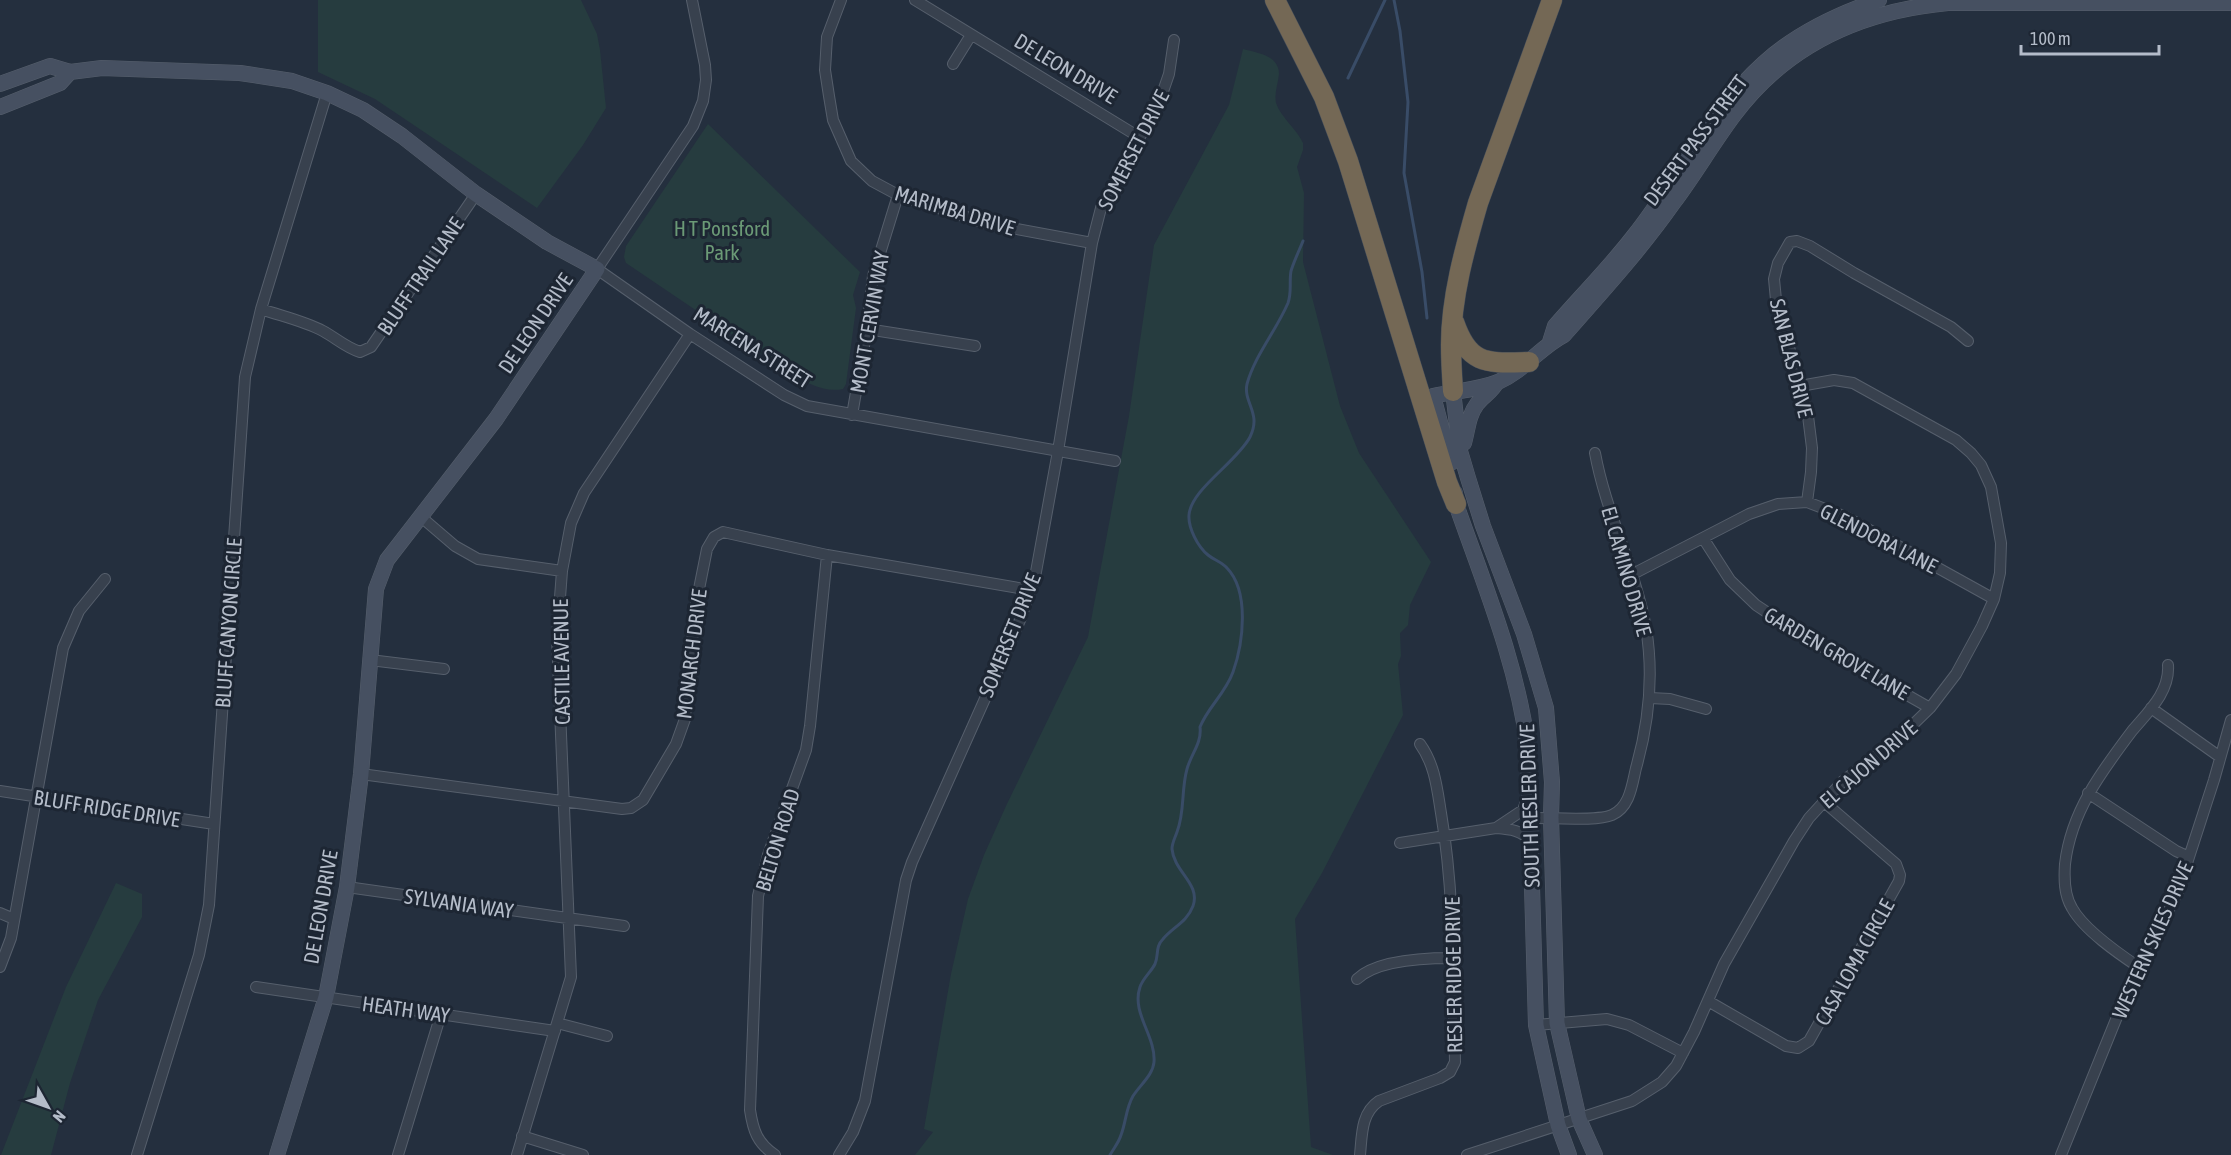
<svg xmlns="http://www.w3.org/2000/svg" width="2231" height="1155" font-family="'Asap Condensed',sans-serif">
  <rect width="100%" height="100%" fill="#242f3e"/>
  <!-- green -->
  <path fill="#263c3f" d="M318,0H581L597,34L600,50L606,108L583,145L537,208L375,99L318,72Z
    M1243,49C1257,53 1279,55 1279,74C1278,84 1274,93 1276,103C1281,118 1297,129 1303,143V150L1297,167L1304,193L1303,262L1340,406L1359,453L1431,562L1410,605L1408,625L1400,633L1401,656L1398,664L1403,715L1322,873L1295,919L1311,1147L1333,1155H915L933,1132L924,1129L951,974L968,899L984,855L1006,806L1088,637L1129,416L1154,245L1229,105Z
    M708,124L860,272L853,295L856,308L846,384L843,389C823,393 806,382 789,373L626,263L624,257L626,246Z
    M116,883L142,894V917L98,1000L70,1083L51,1155H1L66,987Z"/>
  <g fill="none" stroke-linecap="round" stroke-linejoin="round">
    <!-- stream -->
    <path stroke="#394c67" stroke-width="3" d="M1394,0L1400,31L1408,102L1404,173L1422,272L1427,318
      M1348,78L1385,0
      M1110,1155C1114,1148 1119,1142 1121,1135C1126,1122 1126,1108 1133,1096C1140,1085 1153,1075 1154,1062C1156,1036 1131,1013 1140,987C1143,978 1151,972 1155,964C1159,955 1155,947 1163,939C1173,927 1187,922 1193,906C1201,884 1174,872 1172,849C1172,843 1175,838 1177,832C1185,812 1181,790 1187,769C1191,754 1202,743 1200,727C1208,707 1225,694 1233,672C1243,644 1250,592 1227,568C1222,562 1214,560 1208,555C1198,547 1188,528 1189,515C1191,489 1237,462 1250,437C1262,413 1243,403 1247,384C1255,355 1276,331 1288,303C1292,292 1289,282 1291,271C1294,261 1299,251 1303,241"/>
    <!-- street casing -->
    <g stroke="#565f6c" stroke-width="12">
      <path id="street" d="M692,0L705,65L706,80L703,101L693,126L597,269L690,334L784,395L807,406L1115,461
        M841,0L827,37L825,70L829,96L833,120L851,161L872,181L898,195L985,223L1092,243
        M915,0L1139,137
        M953,64L971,35
        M261,309C281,316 304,321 323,331C336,338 345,347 360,352L371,347L476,194
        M867,329L975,346
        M852,415L867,329L873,276L898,195
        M1807,502L1811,472L1812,448L1808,416L1776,300L1774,279L1778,263L1790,242L1797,241L1810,246L1854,273L1951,327L1968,341
        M420,516L455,546L478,559L562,571
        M1703,538L1730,580L1756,605L1798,633L1930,708
        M1631,575L1749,514L1778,504L1807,502L1846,517L1994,599
        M370,660L444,669
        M1650,698L1670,699L1706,709
        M2151,708L2220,757
        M361,774L622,809L631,808L643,800L676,744L685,719L695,609L707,549L714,537L723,532L827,555L1030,590
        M0,791L214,824
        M2088,793L2176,851L2189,857
        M1530,818C1551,817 1596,822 1612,815C1630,807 1632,785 1636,768C1649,722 1654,676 1646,628C1635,568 1606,513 1595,453
        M1496,828L1523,810L1527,799
        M1400,843L1496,828C1509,829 1523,830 1531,842
        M347,887L624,926
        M0,913L14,919
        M0,967L11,938L63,648L79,611L105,579
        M2140,968C2119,954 2084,930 2072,908C2064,895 2064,879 2065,864C2071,812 2101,772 2132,731C2148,712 2170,692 2168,665
        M1357,979C1377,960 1426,958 1452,958
        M256,987L555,1031
        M1708,1001L1786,1046L1798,1048L1809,1041L1899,881L1900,875L1896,864L1823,801
        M557,1023L607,1036
        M1536,1025L1607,1019L1629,1025L1683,1053
        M522,1136L583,1155
        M137,1155L199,955L209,905L245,377L261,309L327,93
        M398,1155L441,1014
        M517,1155L571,977L557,637L562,571L571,523L584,493L690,334
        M775,1155C757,1143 753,1130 750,1110L758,896L768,855L806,750L810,726L827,555
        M839,1155L853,1132L865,1101L906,880L912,862L1021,618L1030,590L1036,572L1058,451L1092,243L1101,208L1160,100L1169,74L1174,40
        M1360,1155C1362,1135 1361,1113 1379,1101L1440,1078L1450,1072L1455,1062C1453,979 1455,895 1441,813C1437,788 1435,765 1420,744
        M1467,1155L1632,1101L1662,1082L1676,1066L1694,1032L1724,964L1794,841L1809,818L1843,781L1895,742L1930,708L1956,674L1982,626L1994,599L2000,573L2001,543L1991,487L1981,465L1971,453L1956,440L1853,383L1834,380L1800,386
        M2061,1155L2121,1007L2178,891L2214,780L2231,720"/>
    </g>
    <!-- secondary casing -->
    <g stroke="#565f6c" stroke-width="16">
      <path id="secondary" d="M0,84L50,66L70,72L102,68L240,73L292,81L327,93L363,110L402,136L476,194L547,242L597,269L496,419L387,560L376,589L361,774L347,887L326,997L277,1155
        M0,107L60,83L70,72
        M1550,342L1555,326C1581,296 1609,268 1633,237C1678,181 1710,111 1764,63C1797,33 1838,14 1879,0
        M1453,391L1460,451L1468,478L1483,526L1524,634L1546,708L1552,782L1551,817L1557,1023L1579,1119L1595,1155
        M1464,443C1468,429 1468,416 1477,404C1483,396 1492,392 1497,382
        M1451,463L1433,396C1454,391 1478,390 1498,382C1524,371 1540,347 1564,335C1602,292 1641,249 1674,202C1695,174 1713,143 1734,115C1787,44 1861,11 1948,3H2231
        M1455,493L1456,504C1484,584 1517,663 1528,748L1536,1025L1558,1125L1569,1155"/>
    </g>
    <!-- highway casing -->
    <g stroke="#434c59" stroke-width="21">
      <path id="highway" d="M1275,0L1324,97L1348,161L1447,482L1456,504
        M1454,322C1469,366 1487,363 1529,362
        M1453,391C1452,376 1451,360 1451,345C1451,297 1465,248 1478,203L1552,0"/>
    </g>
    <!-- street -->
    <use href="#street" stroke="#38414e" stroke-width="10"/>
    <!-- secondary -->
    <use href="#secondary" stroke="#465061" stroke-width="15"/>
    <!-- highway -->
    <use href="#highway" stroke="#746855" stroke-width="20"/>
  </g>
  <g text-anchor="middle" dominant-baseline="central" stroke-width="6" stroke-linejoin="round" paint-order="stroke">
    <!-- street labels -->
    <g font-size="21" fill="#b4bcc9" stroke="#1d2633">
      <text transform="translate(1066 68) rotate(31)">DE LEON DRIVE</text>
      <text transform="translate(1695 140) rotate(-53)">DESERT PASS STREET</text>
      <text transform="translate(1133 150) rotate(-63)">SOMERSET DRIVE</text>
      <text transform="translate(955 210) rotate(17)">MARIMBA DRIVE</text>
      <text transform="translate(420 276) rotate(-56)">BLUFF TRAIL LANE</text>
      <text transform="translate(869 322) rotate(-80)">MONT CERVIN WAY</text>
      <text transform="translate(535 323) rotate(-56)">DE LEON DRIVE</text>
      <text transform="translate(753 347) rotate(32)">MARCENA STREET</text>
      <text transform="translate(1792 358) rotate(76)">SAN BLAS DRIVE</text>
      <text transform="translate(1879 538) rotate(27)">GLENDORA LANE</text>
      <text transform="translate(1627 571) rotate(74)">EL CAMINO DRIVE</text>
      <text transform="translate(228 623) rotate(-86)">BLUFF CANYON CIRCLE</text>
      <text transform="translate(1009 635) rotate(-68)">SOMERSET DRIVE</text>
      <text transform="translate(1837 653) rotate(30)">GARDEN GROVE LANE</text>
      <text transform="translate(691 654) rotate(-83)">MONARCH DRIVE</text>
      <text transform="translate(561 662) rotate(-91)">CASTILE AVENUE</text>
      <text transform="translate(1868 764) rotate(-41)">EL CAJON DRIVE</text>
      <text transform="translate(1529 806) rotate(-92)">SOUTH RESLER DRIVE</text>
      <text transform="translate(107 808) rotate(9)">BLUFF RIDGE DRIVE</text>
      <text transform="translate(777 840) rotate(-73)">BELTON ROAD</text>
      <text transform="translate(459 903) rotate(8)">SYLVANIA WAY</text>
      <text transform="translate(320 907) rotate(-80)">DE LEON DRIVE</text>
      <text transform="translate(2152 940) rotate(-66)">WESTERN SKIES DRIVE</text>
      <text transform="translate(1854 962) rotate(-61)">CASA LOMA CIRCLE</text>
      <text transform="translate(1453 975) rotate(-91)">RESLER RIDGE DRIVE</text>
      <text transform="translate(406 1009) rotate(8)">HEATH WAY</text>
    </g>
    <!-- park labels -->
    <g font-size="21" fill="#6b9a76" stroke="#1d2633">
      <text x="722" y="228">H T Ponsford<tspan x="722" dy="24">Park</tspan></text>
    </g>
  </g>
  <!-- north arrow -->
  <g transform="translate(48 1107) rotate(130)" stroke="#1d2633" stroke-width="4.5" paint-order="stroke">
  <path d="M0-4.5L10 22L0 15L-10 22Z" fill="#b4bcc9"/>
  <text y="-9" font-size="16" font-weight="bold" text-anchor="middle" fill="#b4bcc9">N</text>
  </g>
  <!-- scale -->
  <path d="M2021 45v9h138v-9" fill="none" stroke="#b4bcc9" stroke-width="3"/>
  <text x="2030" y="45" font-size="18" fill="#b4bcc9" stroke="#1d2633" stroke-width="4.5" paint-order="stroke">100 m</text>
</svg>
